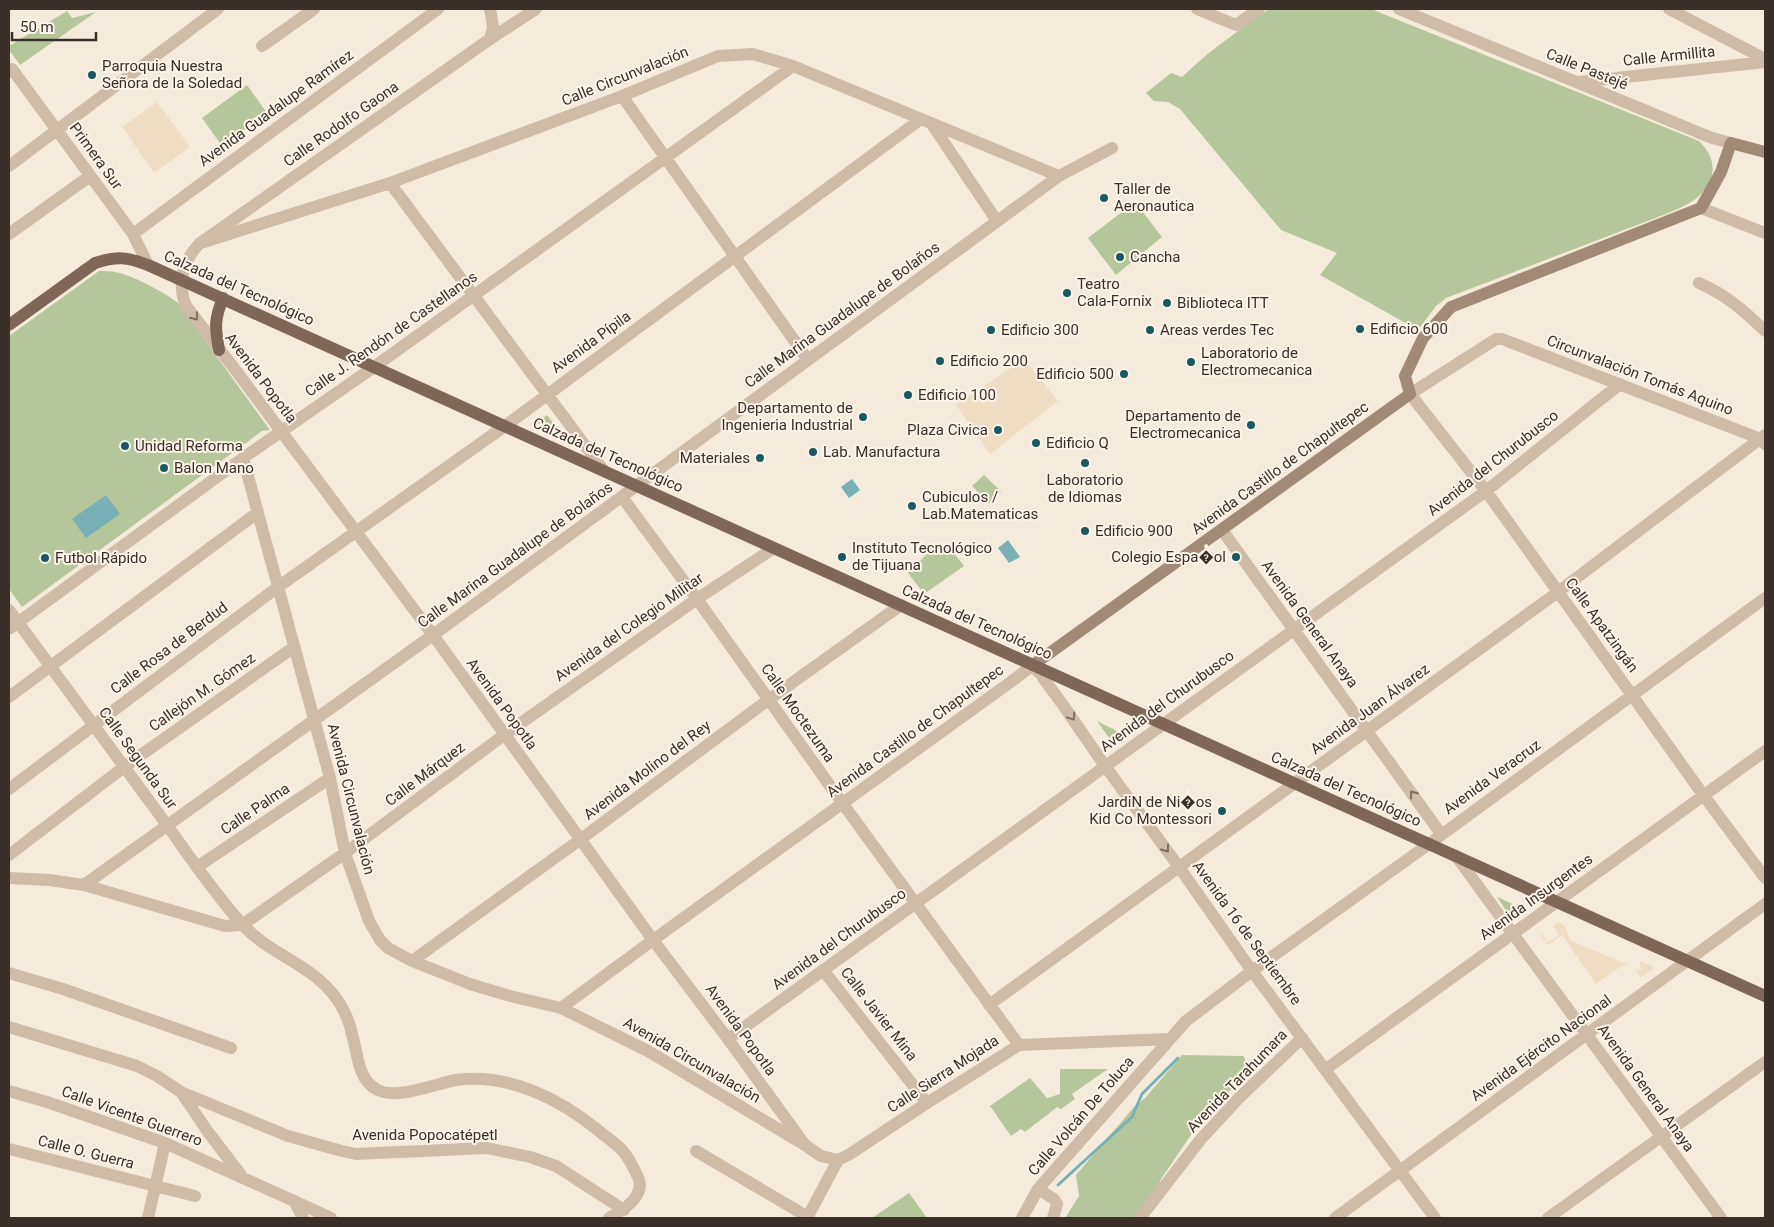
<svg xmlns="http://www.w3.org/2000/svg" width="1774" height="1227" font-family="Roboto,sans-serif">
  <rect width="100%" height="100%" fill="#f5ebdd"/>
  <!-- green -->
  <path fill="#b6c69b" d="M1269,9H1371L1699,141C1716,157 1718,178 1700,195C1691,204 1677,209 1666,214L1446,298L1436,306L1418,330L1320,275L1337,253L1281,230L1180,109L1168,102L1154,101L1146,93L1171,73L1182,77C1209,51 1239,30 1269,9Z
    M67,11L72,18L96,12L20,65L9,50V46Z
    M247,85L267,113L222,146L202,118Z
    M1135,202L1162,237L1116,275L1088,238Z
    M99,271C104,271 110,271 115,272C130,274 166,293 178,303L270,430L262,431L22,607L9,589V336Z
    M547,415L561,433L537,423Z
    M984,475L1001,491L989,503L972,486Z
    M948,545L964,566L924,594L908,573L931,550Z
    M1097,721L1123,734L1112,742Z
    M1497,897L1528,911L1513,921Z
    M1182,1055L1243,1056L1248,1064V1070L1193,1132L1161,1179L1144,1218H1065L1079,1196L1076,1175L1134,1107L1145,1098Z
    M1060,1069H1108L1072,1094L1075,1099L1061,1109L1057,1107L1025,1132L1021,1129L1011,1136L990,1106L1030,1078L1047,1098L1060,1094Z
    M909,1193L927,1218H872Z"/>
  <!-- plaza -->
  <path fill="#eeddc3" d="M157,102L190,147L154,173L122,127Z
    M1024,359L1058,401L990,454L956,405Z
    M1558,922L1565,926L1570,940L1628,965L1620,967L1596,984L1562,935L1548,945L1540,934L1541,933L1548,942L1559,935L1553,926Z
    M1640,961L1652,966V969L1641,977L1635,969L1641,971Z"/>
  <!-- water -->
  <path fill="#79b0b5" d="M852,479L860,490L849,498L841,487Z
    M106,495L120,514L86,538L72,519Z
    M1008,540L1020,557L1009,563L998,548Z"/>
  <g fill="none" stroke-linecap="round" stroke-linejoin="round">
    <!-- stream -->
    <path stroke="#79b0b5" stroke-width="3" d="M1058,1185L1132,1117L1142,1094L1178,1058"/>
    <!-- minor -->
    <path stroke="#cebba8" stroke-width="12" d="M1197,9L1236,25L1259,9
      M1399,9L1712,138L1731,143
      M1669,9L1765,59
      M490,39L536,9
      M262,46L314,9
      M9,72L12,69L133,234L148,265
      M1579,82L1765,62
      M622,96L808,360
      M931,123L997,221
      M9,166L218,9
      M390,183L604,471
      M1701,208L1765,233
      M9,234L90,176
      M133,234L438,9
      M204,242L390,183L622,96L718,56L753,54L793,66L1059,176
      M1699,283C1728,296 1743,310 1765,331
      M1765,444L1761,439L1502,339H1496L1410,394L1486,491L1704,796L1765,878
      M243,458L330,778L345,853L369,921L380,940L388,948L412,961L470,984L510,996L561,1008L648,1051L805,1145
      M622,497L697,599L843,804L1019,1045
      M1222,530L1441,834
      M9,629L243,458L374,367L793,66
      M1012,681L1033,665L1038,672
      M9,697L257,513
      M9,789L278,587L505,426L921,119
      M1429,844L1765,598
      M9,855L124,767L294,647
      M1456,856L1721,1218
      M197,867L330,778
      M9,878L49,880L84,885L225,926L242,925L345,853L504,735L697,599L774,548
      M84,885L433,635L1059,176L1112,148
      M412,961L581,839L768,700L901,605
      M823,970L927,1103
      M9,973L63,989L231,1048
      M989,1005L1558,592L1765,435
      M561,1008L653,940
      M9,1027L137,1066L157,1076L181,1092L210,1104L288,1136L342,1151L356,1154L487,1148L530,1157L556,1166L624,1210
      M728,1039L1486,491L1620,384
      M1326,1069L1765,751
      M9,1091L47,1102L165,1143L294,1201
      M181,1092L208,1132L241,1175
      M9,1149L195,1196
      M696,1151L808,1217
      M1038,1189L1054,1199L1057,1204L1053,1218
      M148,1218L165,1143
      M807,1218L838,1160
      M1140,1218L1201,1139L1239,1098L1302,1038
      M1335,1218L1765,904
      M1548,1218L1765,1062"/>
    <!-- tertiary -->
    <path stroke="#cebba8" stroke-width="12" d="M490,9L493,27L490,39L199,244C183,261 177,284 186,306L237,372L433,635L653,940L728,1039L805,1145L821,1156L838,1160L850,1154L927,1103L1019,1045L1170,1039
      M9,610C57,676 105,741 153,806C182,845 209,887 241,923C268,954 312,964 336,998C345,1010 350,1023 353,1038C358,1055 358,1079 376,1089C395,1101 434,1084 456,1080C509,1073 560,1099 599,1131C606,1137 615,1143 622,1150C628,1156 633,1167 637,1175C648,1194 624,1210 609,1218
      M1043,678L1063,705L1105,766L1179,867L1252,971L1435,1218
      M653,940L1012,681
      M294,1201L331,1218
      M294,1201L303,1218
      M1022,1218L1038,1189L1186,1021L1252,971L1429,844"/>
    <!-- secondary -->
    <path stroke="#a28a79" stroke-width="12" d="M1033,665L1410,394L1405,376L1423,338L1451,307L1701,208L1721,172L1731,143L1765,152"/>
    <!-- primary -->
    <path stroke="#7e6658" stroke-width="12" d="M9,325L95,263C117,256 127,257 148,265L1765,996
      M219,350C215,327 214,320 223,298"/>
  </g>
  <!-- one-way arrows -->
  <defs><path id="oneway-chevron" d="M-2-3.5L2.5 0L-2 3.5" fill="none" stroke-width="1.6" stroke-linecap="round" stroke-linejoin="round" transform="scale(1.25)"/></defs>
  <g stroke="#7d6e62">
    <use href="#oneway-chevron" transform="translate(195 317) rotate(52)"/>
    <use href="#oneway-chevron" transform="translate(1072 717) rotate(56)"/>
    <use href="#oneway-chevron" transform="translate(1413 794) rotate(-126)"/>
    <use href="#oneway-chevron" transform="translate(1166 849) rotate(54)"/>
  </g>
  <!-- markers -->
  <g fill="#1a5960" stroke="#fcf4ea" stroke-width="2">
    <circle cx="92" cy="75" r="5"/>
    <circle cx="1104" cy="198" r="5"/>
    <circle cx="1120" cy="257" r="5"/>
    <circle cx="1067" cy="293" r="5"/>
    <circle cx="1167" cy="303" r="5"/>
    <circle cx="1360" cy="329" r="5"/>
    <circle cx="991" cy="330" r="5"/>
    <circle cx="1150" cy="330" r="5"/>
    <circle cx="940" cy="361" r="5"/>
    <circle cx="1191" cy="362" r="5"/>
    <circle cx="1124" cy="374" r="5"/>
    <circle cx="908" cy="395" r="5"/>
    <circle cx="863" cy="417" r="5"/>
    <circle cx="1251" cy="425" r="5"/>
    <circle cx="998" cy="430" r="5"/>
    <circle cx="1036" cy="443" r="5"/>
    <circle cx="125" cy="446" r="5"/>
    <circle cx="813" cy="452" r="5"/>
    <circle cx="760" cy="458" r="5"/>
    <circle cx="1085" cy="463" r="5"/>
    <circle cx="164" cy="468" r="5"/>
    <circle cx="912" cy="506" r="5"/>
    <circle cx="1085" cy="531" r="5"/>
    <circle cx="842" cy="557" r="5"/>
    <circle cx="1236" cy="557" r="5"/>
    <circle cx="45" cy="558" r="5"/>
    <circle cx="1222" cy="811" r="5"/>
  </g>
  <g text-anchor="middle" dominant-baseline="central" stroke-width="4" stroke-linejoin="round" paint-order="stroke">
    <!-- street labels -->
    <g font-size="15" fill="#3a2f29" stroke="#fcf4ea">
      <text transform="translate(1669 56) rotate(-6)">Calle Armillita</text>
      <text transform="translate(1587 69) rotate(22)">Calle Pastejé</text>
      <text transform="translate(625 76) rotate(-22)">Calle Circunvalación</text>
      <text transform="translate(276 108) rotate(-36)">Avenida Guadalupe Ramírez</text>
      <text transform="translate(341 124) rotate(-35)">Calle Rodolfo Gaona</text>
      <text transform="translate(96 156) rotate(54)">Primera Sur</text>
      <text transform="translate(239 288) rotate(24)">Calzada del Tecnológico</text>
      <text transform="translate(842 315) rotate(-36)">Calle Marina Guadalupe de Bolaños</text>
      <text transform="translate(391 334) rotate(-35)">Calle J. Rendón de Castellanos</text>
      <text transform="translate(591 342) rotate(-36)">Avenida Pípila</text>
      <text transform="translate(1640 375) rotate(21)">Circunvalación Tomás Aquino</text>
      <text transform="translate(261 378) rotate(53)">Avenida Popotla</text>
      <text transform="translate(608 455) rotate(24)">Calzada del Tecnológico</text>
      <text transform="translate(1493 463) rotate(-38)">Avenida del Churubusco</text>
      <text transform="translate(1280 468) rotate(-36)">Avenida Castillo de Chapultepec</text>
      <text transform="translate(515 555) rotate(-36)">Calle Marina Guadalupe de Bolaños</text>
      <text transform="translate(977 622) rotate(24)">Calzada del Tecnológico</text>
      <text transform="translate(1310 624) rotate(54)">Avenida General Anaya</text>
      <text transform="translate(1602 625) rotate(54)">Calle Apatzingán</text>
      <text transform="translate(629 627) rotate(-35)">Avenida del Colegio Militar</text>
      <text transform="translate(169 648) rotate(-37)">Calle Rosa de Berdud</text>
      <text transform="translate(202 692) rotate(-35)">Callejón M. Gómez</text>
      <text transform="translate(1167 701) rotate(-36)">Avenida del Churubusco</text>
      <text transform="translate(502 704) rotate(54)">Avenida Popotla</text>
      <text transform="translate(1370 709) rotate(-36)">Avenida Juan Álvarez</text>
      <text transform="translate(798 713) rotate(55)">Calle Moctezuma</text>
      <text transform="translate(915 731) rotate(-36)">Avenida Castillo de Chapultepec</text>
      <text transform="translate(138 758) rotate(54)">Calle Segunda Sur</text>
      <text transform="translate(647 770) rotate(-37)">Avenida Molino del Rey</text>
      <text transform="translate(425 774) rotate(-37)">Calle Márquez</text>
      <text transform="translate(1492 777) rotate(-36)">Avenida Veracruz</text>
      <text transform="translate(1346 789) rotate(24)">Calzada del Tecnológico</text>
      <text transform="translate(351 799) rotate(76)">Avenida Circunvalación</text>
      <text transform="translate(255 809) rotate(-34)">Calle Palma</text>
      <text transform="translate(1536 897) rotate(-36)">Avenida Insurgentes</text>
      <text transform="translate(1247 933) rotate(54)">Avenida 16 de Septiembre</text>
      <text transform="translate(839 939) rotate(-36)">Avenida del Churubusco</text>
      <text transform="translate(879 1014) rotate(52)">Calle Javier Mina</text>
      <text transform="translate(741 1030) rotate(54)">Avenida Popotla</text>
      <text transform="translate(1541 1048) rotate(-36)">Avenida Ejército Nacional</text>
      <text transform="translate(692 1060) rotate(30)">Avenida Circunvalación</text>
      <text transform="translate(943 1074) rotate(-33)">Calle Sierra Mojada</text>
      <text transform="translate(1237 1081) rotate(-46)">Avenida Tarahumara</text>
      <text transform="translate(1646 1088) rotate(54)">Avenida General Anaya</text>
      <text transform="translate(132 1116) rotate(20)">Calle Vicente Guerrero</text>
      <text transform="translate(1081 1116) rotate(-49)">Calle Volcán De Toluca</text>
      <text x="425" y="1135">Avenida Popocatépetl</text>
      <text transform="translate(86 1152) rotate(14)">Calle O. Guerra</text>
    </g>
    <!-- poi labels -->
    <g font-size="15" fill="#3a2f29" stroke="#fcf4ea" text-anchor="start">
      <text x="102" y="66">Parroquia Nuestra<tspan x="102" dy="17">Señora de la Soledad</tspan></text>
      <text x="1114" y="189">Taller de<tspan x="1114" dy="17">Aeronautica</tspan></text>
      <text x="1130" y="257">Cancha</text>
      <text x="1077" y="284">Teatro<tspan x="1077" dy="17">Cala-Fornix</tspan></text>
      <text x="1177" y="303">Biblioteca ITT</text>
      <text x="1370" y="329">Edificio 600</text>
      <text x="1001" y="330">Edificio 300</text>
      <text x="1160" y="330">Areas verdes Tec</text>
      <text x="1201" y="353">Laboratorio de<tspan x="1201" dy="17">Electromecanica</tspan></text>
      <text x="950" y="361">Edificio 200</text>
      <text x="1114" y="374" text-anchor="end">Edificio 500</text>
      <text x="918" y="395">Edificio 100</text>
      <text x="853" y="408" text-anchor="end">Departamento de<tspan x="853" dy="17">Ingenieria Industrial</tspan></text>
      <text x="1241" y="416" text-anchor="end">Departamento de<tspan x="1241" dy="17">Electromecanica</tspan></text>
      <text x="988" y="430" text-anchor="end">Plaza Civica</text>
      <text x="1046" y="443">Edificio Q</text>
      <text x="135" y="446">Unidad Reforma</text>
      <text x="823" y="452">Lab. Manufactura</text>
      <text x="750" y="458" text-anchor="end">Materiales</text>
      <text x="174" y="468">Balon Mano</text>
      <text x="1085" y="480" text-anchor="middle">Laboratorio<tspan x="1085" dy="17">de Idiomas</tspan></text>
      <text x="922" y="497">Cubiculos /<tspan x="922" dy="17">Lab.Matematicas</tspan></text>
      <text x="1095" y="531">Edificio 900</text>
      <text x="852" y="548">Instituto Tecnológico<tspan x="852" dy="17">de Tijuana</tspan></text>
      <text x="1226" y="557" text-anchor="end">Colegio Espa�ol</text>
      <text x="55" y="558">Futbol Rápido</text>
      <text x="1212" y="802" text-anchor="end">JardiN de Ni�os<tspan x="1212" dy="17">Kid Co Montessori</tspan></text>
    </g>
  </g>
  <!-- border -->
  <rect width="1774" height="1227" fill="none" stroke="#3a2f29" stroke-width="20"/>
  <!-- scale -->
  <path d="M12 32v8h84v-8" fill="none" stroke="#3a2f29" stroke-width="2.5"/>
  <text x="20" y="32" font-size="15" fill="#3a2f29" stroke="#fcf4ea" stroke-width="4" paint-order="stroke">50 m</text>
</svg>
